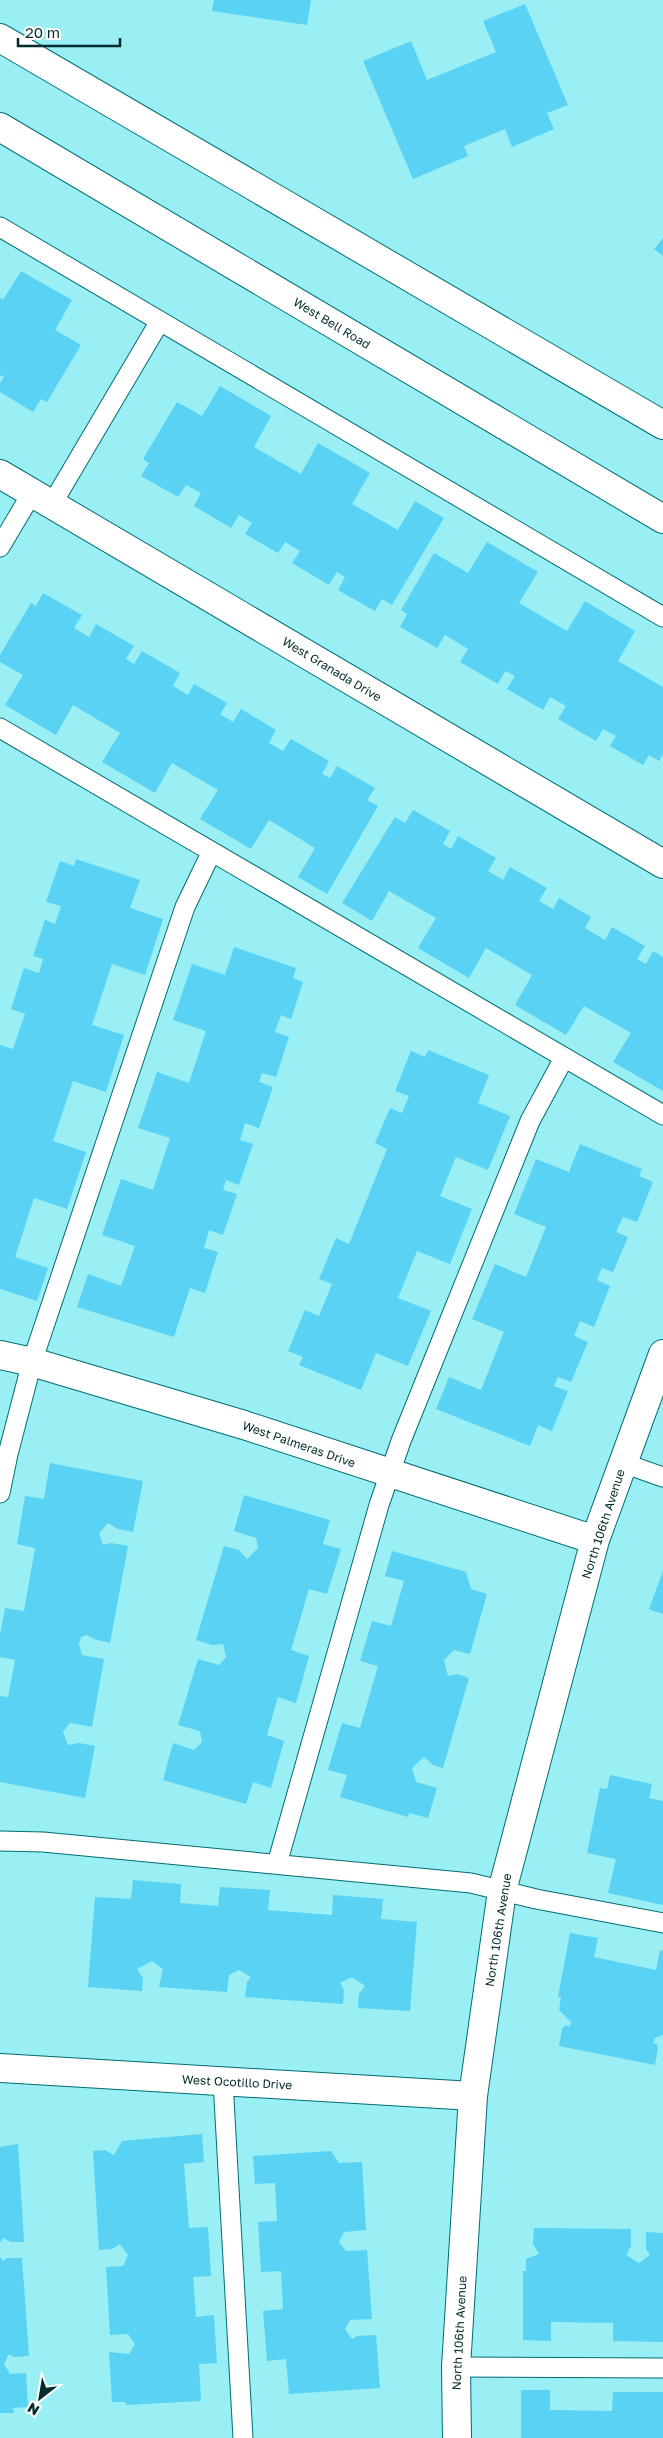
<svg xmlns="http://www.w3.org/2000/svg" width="663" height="2438" font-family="'Golos Text',sans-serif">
  <rect width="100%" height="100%" fill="#99eff3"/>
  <!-- building -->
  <path fill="#5ad2f4" d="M214,0H311L307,25L212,11Z
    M525,4L568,105L547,113L554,129L512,147L505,129L464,146L468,156L413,179L363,61L411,41L427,80L496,52L483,21Z
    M663,238V256L654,249Z
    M21,271L72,300L55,330L81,345L47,402L41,399L33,412L0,392V383L4,377L0,375V298L3,300Z
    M220,386L271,416L254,447L301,474L318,443L370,473L352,504L398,530L415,501L444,518L392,605L382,599L375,611L338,590L345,577L337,572L329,585L292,563L300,551L285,542L278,553L245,534L252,523L239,515L231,528L194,506L201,493L186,485L178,497L141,476L149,463L143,459L177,402L202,416Z
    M487,542L538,572L519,603L567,631L585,601L635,631L618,661L663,687V754L659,761L649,755L643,765L610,746L616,736L603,729L596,741L558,719L566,706L550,697L543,710L507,689L515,676L505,671L498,684L460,662L468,649L445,635L437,648L400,627L407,614L401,610L434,553L468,573Z
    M43,593L82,615L74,628L89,637L96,624L134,646L126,659L134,664L142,651L180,673L173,686L188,695L194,684L227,703L220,714L233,722L241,709L276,730L269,743L283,751L291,739L329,761L322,774L330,778L337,766L375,788L367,800L378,806L327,894L298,877L315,848L269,820L251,849L200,819L218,790L172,763L155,793L102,762L120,733L73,705L56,735L5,705L23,675L0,662V655L31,603L36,606Z
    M413,810L450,831L443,844L451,849L458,836L496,858L488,871L503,880L510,867L547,888L539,901L553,909L559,898L591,917L585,928L605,940L612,927L645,946L637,959L646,964L653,951L663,957V1091L613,1062L631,1033L584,1006L566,1035L515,1005L532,975L486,948L469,978L418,948L436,918L389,891L372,921L342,903L395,817L405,823Z
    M76,859L140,880L130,908L163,919L145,975L112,964L92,1025L124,1035L106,1092L73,1081L53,1141L86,1152L67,1209L34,1198L15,1257L48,1268L37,1301L0,1289V1045L13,1049L25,1014L11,1009L24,968L39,973L43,959L33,956L45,920L55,924L61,906L46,902L60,861L74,866Z
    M234,947L296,968L293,978L303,982L291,1019L281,1015L275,1032L289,1037L276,1077L262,1073L259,1082L273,1087L259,1128L245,1123L240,1140L253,1144L239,1185L226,1180L223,1190L237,1194L223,1235L209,1230L204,1248L218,1252L205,1293L190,1288L174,1337L77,1307L88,1274L121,1286L135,1246L102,1235L121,1179L153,1190L170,1138L138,1128L157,1072L189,1083L206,1031L173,1020L192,964L225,975Z
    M428,1050L489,1075L478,1103L510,1116L488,1170L456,1157L440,1196L472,1209L450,1264L417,1251L398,1298L431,1311L408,1366L376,1353L361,1390L299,1365L303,1357L288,1351L305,1310L319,1316L332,1284L319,1279L336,1238L349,1244L387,1149L375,1143L390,1108L402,1113L409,1096L395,1091L411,1051L425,1057Z
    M580,1144L642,1169L639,1176L653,1182L637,1222L623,1217L616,1232L628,1237L613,1272L602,1268L597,1280L610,1286L594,1327L580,1321L574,1336L588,1342L571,1382L558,1377L554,1386L568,1391L552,1431L538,1425L530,1446L436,1409L449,1377L481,1390L504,1332L472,1319L495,1264L526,1277L546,1227L514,1214L536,1159L569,1172Z
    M50,1463L143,1481L133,1532L118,1529L108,1523L99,1533L103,1545L111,1543L128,1546L110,1643L94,1639L87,1635L81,1637L79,1644L82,1655L104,1659L92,1727L70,1723L63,1732L68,1745L79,1743L95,1746L85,1798L0,1782V1696L8,1697L15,1660L0,1657V1635L5,1608L24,1611L35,1548L17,1544L25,1496L44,1499Z
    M244,1495L330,1520L323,1544L341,1549L327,1594L309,1589L291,1650L309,1656L296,1703L278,1697L267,1735L284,1741L271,1788L253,1782L246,1804L163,1780L173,1743L194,1750L202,1742L200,1731L178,1725L198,1659L219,1665L226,1657L223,1644L212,1645L196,1640L224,1546L239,1550L247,1559L258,1548L256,1538L234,1531Z
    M392,1551L466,1572L471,1589L487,1594L470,1654L454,1650L444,1660L448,1676L458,1674L469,1678L443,1768L433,1765L424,1757L412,1768L416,1782L437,1788L428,1818L409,1813L408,1817L340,1797L347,1775L328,1770L342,1723L360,1728L378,1666L360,1661L372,1621L391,1626L404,1581L385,1576Z
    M663,1571V1614L649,1609Z
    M610,1775L652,1784L649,1798L663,1801V1905L608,1893L616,1859L587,1853L600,1788L607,1789Z
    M133,1880L181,1884L180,1903L218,1906L220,1887L270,1890L268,1910L332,1915L333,1895L383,1899L381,1919L417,1922L410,2011L358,2008L359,1994L365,1986L352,1977L340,1983L344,1990L343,2004L245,1997L247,1982L251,1977L239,1970L229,1975L227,1992L159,1987L163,1969L152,1961L137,1969L143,1978L142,1991L88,1987L95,1897L131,1899Z
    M570,1933L598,1938L594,1957L656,1970L660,1950L663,1951V2035L655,2038L653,2044L656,2043L658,2048L655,2065L559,2046L562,2029L566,2025L570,2027L571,2022L559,2010L561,1997H558Z
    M202,2134L204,2162L184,2164L189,2228L208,2227L211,2276L193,2277L196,2317L214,2315L217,2363L199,2364L201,2401L126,2405V2402H112L109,2352L129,2354L135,2344L128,2334L110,2335L106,2267L123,2266L128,2255L120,2244L112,2249L99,2250L93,2151L105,2150L114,2155L122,2141Z
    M18,2144L24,2242H11L3,2238L0,2243V2147Z
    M331,2151L339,2163L362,2162L366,2230L344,2232L339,2242L346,2251L367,2250L372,2319L350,2320L345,2329L352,2339L357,2336L376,2335L380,2388L289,2394L286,2359L267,2361L263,2311L283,2309L281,2271L261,2272L258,2222L277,2221L275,2183L255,2184L253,2156Z
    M534,2228L631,2229V2246L626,2255L639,2263L650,2255L646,2249V2232L663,2233V2342L613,2341V2323L551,2322V2341L523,2340V2271H526V2259L539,2254L533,2244Z
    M0,2257L3,2261L7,2258H22L29,2356L14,2357L9,2354L4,2364L10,2374L26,2373L28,2407L13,2408L14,2413H0Z
    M521,2390H550V2410L612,2411L613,2392H663V2438H521Z"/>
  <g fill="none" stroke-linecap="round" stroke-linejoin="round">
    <!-- service casing -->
    <g stroke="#006d72" stroke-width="21">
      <path id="service" d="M0,227L663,617
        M52,504L160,321
        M0,547L32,493
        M0,728L663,1115
        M623,1463L663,1477
        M0,1493L8,1454L32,1362L185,907L211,853
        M0,1841L43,1842L471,1883L536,1899L663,1923
        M277,1864L379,1505L401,1441L530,1121L564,1058
        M223,2081L243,2438
        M456,2367L663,2368"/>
    </g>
    <!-- minor casing -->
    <g stroke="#006d72" stroke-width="30">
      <path id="minor" d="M0,474L663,864
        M0,1355L32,1362L244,1425L595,1540
        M0,2068L473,2096
        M457,2438L456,2367L473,2096L502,1891L595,1540L663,1354"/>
    </g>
    <!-- primary casing -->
    <g stroke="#006d72" stroke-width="30">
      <path id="primary" d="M0,38L663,425
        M0,127L663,519"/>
    </g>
    <!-- service -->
    <use href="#service" stroke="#fff" stroke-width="19"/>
    <!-- minor -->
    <use href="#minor" stroke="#fff" stroke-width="28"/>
    <!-- primary -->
    <use href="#primary" stroke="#fff" stroke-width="28"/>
  </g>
  <g text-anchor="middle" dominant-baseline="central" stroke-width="4.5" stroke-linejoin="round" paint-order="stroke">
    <!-- street labels -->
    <g font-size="12" fill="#032a2c" stroke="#fff">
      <text transform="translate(332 323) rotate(31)">West Bell Road</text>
      <text transform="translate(332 669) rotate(31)">West Granada Drive</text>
      <text transform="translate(299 1444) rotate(19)">West Palmeras Drive</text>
      <text transform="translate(603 1524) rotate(-72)">North 106th Avenue</text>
      <text transform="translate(498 1930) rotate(-81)">North 106th Avenue</text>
      <text transform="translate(237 2082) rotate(3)">West Ocotillo Drive</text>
      <text transform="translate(459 2333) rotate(-87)">North 106th Avenue</text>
    </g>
  </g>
  <!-- north arrow -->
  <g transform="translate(40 2398) rotate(211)" stroke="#ffffff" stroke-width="4" paint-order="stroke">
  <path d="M0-4L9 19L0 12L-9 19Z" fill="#032a2c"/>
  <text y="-8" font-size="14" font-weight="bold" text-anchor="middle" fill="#032a2c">N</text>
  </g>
  <!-- scale -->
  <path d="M18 38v8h102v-8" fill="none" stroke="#032a2c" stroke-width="2.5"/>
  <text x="25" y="38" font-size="15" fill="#032a2c" stroke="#ffffff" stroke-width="4" paint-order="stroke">20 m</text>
</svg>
